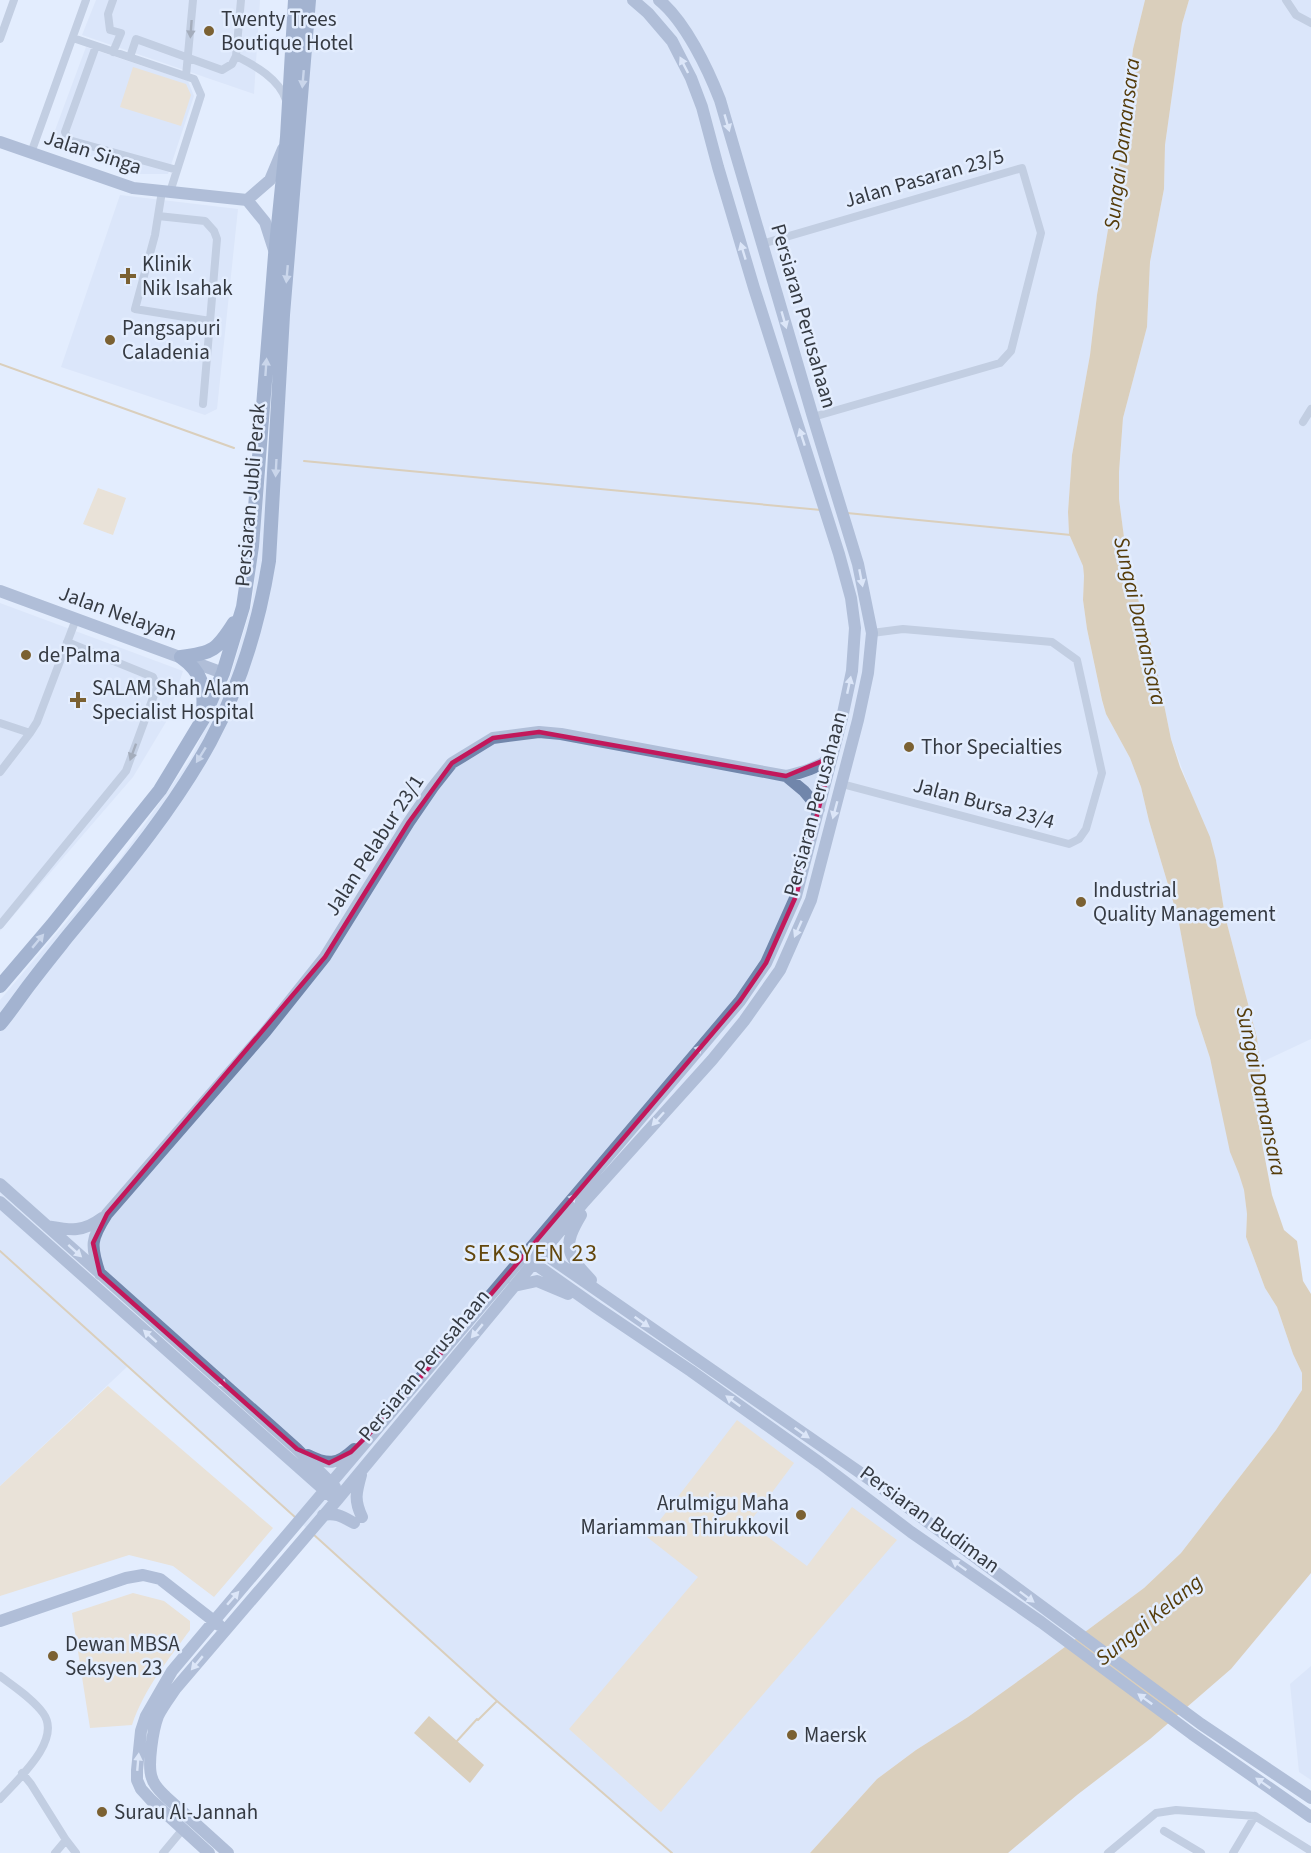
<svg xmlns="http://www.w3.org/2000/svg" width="1311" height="1853" font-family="'Source Sans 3',sans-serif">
  <rect width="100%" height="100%" fill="#e3edfe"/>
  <!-- built -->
  <path fill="#d1def5" d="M96,0H260L254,94L82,35Z
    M303,0H1145L1133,49L1122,146L1097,295L1090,355L1072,455L1068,512L1069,534L1083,566L1084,576L1083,600L1087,629L1102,701L1106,714L1130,758L1141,787L1149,821L1178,918L1196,1015L1210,1058L1244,1190L1247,1214L1246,1237L1265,1288L1277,1307L1293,1354L1302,1373V1390L1276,1430L1181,1553L1144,1588L1042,1664L968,1717L916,1750L877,1779L810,1853H672L497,1701L128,1366L0,1486V1000L120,859L191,758L230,677L252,604L267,462Z
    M1189,0H1311V1039L1260,1063L1257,1038L1225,916L1216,860L1171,739L1154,655L1127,560L1119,499V472L1123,418L1147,327L1150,262L1164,189L1165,145L1182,24Z
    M86,47L188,81L194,96L168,174H137L58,144L54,133Z
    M120,195L238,209L217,409L205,415L61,367Z
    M0,603L183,671L166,722L133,777L0,931Z
    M1311,1666V1780L1299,1772L1290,1684Z"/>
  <!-- green -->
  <path fill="#efd5aa" d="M133,67L186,84L191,95L181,126L120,107Z
    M98,488L126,498L113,535L83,524Z
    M108,1386L273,1528L214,1597L173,1566L129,1555L0,1596V1486Z
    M737,1420L794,1463L749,1523L807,1566L852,1507L897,1540L661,1812L569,1729L698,1577L647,1537Z
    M133,1593L164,1601L190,1621V1630C168,1660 144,1689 132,1725L90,1728L72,1613Z"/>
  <!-- water -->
  <path fill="#cfaa6d" d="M1145,0H1189L1182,24L1165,145L1164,189L1150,262L1147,327L1123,418L1119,472V499L1127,560L1154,655L1171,739L1180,767L1210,837L1216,860L1225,916L1257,1038L1260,1063L1262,1143L1272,1195L1284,1230L1297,1241L1303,1281L1311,1294V1573L1231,1669L1150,1739L1077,1795L1008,1853H810L877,1779L916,1750L968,1717L1042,1664L1144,1588L1181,1553L1276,1430L1302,1390V1373L1293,1354L1277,1307L1265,1288L1246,1237L1247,1214L1244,1190L1239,1174L1230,1152L1210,1058L1196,1015L1178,918L1149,821L1141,787L1130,758L1106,714L1102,700L1087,629L1083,600L1084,576L1083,566L1069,534L1068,512L1072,455L1090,355L1097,295L1122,146L1133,49Z
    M429,1716L484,1765L470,1783L414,1733Z"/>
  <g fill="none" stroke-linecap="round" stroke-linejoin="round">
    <!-- stream -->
    <path stroke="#cfaa6d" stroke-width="2" d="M0,364L234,448
      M304,461L821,510
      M847,513L1071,535
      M0,1251L296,1518
      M313,1534L497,1701L672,1853
      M457,1741L477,1719L478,1720L496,1702"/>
    <!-- street -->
    <path stroke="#99a8c1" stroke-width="8" d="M113,0L108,14L110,30L121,33L113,52
      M1286,0L1296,15L1311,23
      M73,38L194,79L201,95L170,192
      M0,39L14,0
      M96,46L65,132L69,140L177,170
      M236,56C256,66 279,79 286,100
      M130,57L136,39L222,70L232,64L236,56L241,0
      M186,76L193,0
      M31,153L86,0
      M162,191L155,235L135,309L210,321
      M158,216L205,221L214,231L217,239L203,404
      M762,244L1022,168L1041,233L1011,351L1000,363L813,417
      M1303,422L1311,409
      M0,723L30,733
      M0,772L30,733L37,722L76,619
      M842,784L1069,844L1079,839L1086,829L1102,773L1077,660L1052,642L903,629L872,633
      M0,925L126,771L157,687L153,677L67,642
      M0,1676C14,1687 32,1698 43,1713C63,1740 17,1780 0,1799
      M22,1773L31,1784L66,1840L76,1853
      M1164,1831L1201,1853
      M55,1853L66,1840
      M163,1853L183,1829
      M1108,1853L1156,1813L1176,1810L1255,1816L1311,1851
      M1233,1853L1255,1816"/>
    <!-- secondary -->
    <path stroke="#7186ab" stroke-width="12" d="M0,142L133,188L247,200
      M247,200L270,180L283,149
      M247,200L265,222L274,250
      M0,591L223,673
      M786,776L804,791L819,809
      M0,1184L297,1449L335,1487
      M0,1202L331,1496
      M581,1215C562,1247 566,1253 591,1280
      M47,1226C70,1230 82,1233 102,1218
      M536,1248L875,1483L1201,1724L1311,1798
      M528,1259L596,1307L691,1371L820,1463L911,1532L1041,1622L1192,1734L1311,1817
      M100,1274C90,1245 91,1239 107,1214L266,1031L325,957L409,822L433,787L452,763L493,738L539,732L561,734L786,776C804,772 817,768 832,757
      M514,1286L537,1281L568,1294
      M308,1455C328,1465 337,1465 354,1449
      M361,1475C356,1493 354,1500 362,1517
      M323,1515C335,1512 343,1517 354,1523
      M0,1621L126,1578L143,1575L160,1579L219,1625
      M209,1853L151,1800L141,1789L137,1780V1770L141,1731L146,1716L172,1671L214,1621L740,1001L766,963L796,896L842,718L852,671L855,628L851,598L839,554L754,288L718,167L702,107L691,78L672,41L648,13L633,0
      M228,1853L166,1797C161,1792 154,1786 152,1778C147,1766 153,1729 158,1716C163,1706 170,1697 176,1688L337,1500L584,1202L712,1060L744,1021L780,970L811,900L858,720L868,673L872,633L858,564L813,417L720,100C708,69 685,21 659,0"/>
    <!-- primary -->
    <path stroke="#546e9a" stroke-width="14" d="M181,657C213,653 217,650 234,623
      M181,657C202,672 205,687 203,711
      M0,986L52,925L160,790L203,719L223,673L243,607L252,546L275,255L287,137L295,0
      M0,1024C11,1011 20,997 30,984C42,968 55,952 67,937C118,875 171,813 210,742C240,686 259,623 269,561L283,315L309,0"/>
  </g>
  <!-- one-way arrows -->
  <defs><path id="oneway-solid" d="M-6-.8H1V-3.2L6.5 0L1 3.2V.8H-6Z" transform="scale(1.5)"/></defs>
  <g fill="#58606e">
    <use href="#oneway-solid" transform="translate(191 29) rotate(94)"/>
    <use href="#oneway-solid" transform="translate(133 752) rotate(110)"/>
  </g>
  <g fill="#d2def2">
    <use href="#oneway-solid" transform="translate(684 65) rotate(-117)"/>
    <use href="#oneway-solid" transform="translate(727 123) rotate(74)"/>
    <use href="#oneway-solid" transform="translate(743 251) rotate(-107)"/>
    <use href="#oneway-solid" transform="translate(784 320) rotate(74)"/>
    <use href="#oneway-solid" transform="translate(802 437) rotate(-108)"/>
    <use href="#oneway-solid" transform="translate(861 578) rotate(79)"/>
    <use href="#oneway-solid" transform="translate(849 685) rotate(-78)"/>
    <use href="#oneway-solid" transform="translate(835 810) rotate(105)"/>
    <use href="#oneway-solid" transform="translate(798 929) rotate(114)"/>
    <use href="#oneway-solid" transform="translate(696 1052) rotate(-50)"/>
    <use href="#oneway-solid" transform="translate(658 1119) rotate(132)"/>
    <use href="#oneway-solid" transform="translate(570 1201) rotate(-50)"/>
    <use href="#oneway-solid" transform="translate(75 1251) rotate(42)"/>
    <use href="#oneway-solid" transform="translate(642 1322) rotate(35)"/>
    <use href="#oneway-solid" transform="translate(477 1331) rotate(130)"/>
    <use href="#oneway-solid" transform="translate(150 1336) rotate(-138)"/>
    <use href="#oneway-solid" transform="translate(220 1381) rotate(42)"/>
    <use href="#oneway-solid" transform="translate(733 1401) rotate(-144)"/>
    <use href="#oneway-solid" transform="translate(802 1433) rotate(35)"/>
    <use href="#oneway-solid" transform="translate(959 1565) rotate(-145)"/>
    <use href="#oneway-solid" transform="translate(1027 1597) rotate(37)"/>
    <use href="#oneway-solid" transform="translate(233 1598) rotate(-49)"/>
    <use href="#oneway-solid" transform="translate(197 1663) rotate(130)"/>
    <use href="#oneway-solid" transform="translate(1145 1699) rotate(-144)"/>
    <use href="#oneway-solid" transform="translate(138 1762) rotate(-85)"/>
    <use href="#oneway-solid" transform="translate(1263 1783) rotate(-145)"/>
  </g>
  <g fill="#aabad6">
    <use href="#oneway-solid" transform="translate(303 79) rotate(95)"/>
    <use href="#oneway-solid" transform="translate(287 274) rotate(95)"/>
    <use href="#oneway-solid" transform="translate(266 367) rotate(-86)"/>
    <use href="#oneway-solid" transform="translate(276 468) rotate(93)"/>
    <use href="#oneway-solid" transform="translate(201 755) rotate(122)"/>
    <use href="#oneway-solid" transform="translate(38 941) rotate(-50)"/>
  </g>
  <!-- marked area -->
  <path d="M0 0H1311V1853H0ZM539,732L786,776L832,757L796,896L766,963L740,1001L391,1412L351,1452L329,1463L297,1449L100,1274L93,1243L107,1214L325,957L409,822L452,763L493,738Z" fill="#e3edfe" fill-opacity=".55" fill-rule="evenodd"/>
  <path fill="none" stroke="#c2185b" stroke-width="4.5" stroke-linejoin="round" d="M539,732L786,776L832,757L796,896L766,963L740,1001L391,1412L351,1452L329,1463L297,1449L100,1274L93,1243L107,1214L325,957L409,822L452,763L493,738Z"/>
  <!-- markers -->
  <g fill="#7b6132" stroke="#e3edfe" stroke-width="2">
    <circle cx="209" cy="31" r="6"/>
    <path d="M125 267h6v6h6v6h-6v6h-6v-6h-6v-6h6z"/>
    <circle cx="110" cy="340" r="6"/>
    <circle cx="26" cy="655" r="6"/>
    <path d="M75 691h6v6h6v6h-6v6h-6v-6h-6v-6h6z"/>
    <circle cx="909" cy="747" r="6"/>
    <circle cx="1081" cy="902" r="6"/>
    <circle cx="801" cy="1515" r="6"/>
    <circle cx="53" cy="1656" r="6"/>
    <circle cx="792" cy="1735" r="6"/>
    <circle cx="102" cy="1812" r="6"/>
  </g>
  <g text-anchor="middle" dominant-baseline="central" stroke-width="5" stroke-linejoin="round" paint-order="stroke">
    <!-- poi labels -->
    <g font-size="21" fill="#353a42" stroke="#e3edfe" text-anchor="start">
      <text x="221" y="19">Twenty Trees<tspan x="221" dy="24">Boutique Hotel</tspan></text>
      <text x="142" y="264">Klinik<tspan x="142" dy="24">Nik Isahak</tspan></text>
      <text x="122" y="328">Pangsapuri<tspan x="122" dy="24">Caladenia</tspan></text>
      <text x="38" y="655">de'Palma</text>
      <text x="92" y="688">SALAM Shah Alam<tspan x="92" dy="24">Specialist Hospital</tspan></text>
      <text x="921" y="747">Thor Specialties</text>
      <text x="1093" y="890">Industrial<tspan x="1093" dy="24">Quality Management</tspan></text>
      <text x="789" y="1503" text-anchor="end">Arulmigu Maha<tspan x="789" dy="24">Mariamman Thirukkovil</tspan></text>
      <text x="65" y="1644">Dewan MBSA<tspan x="65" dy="24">Seksyen 23</tspan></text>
      <text x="804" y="1735">Maersk</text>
      <text x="114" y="1812">Surau Al-Jannah</text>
    </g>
    <!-- street labels -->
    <g font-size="21" fill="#353a42" stroke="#e3edfe">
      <text transform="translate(93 152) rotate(18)">Jalan Singa</text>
      <text transform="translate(924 178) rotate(-16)">Jalan Pasaran 23/5</text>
      <text transform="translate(804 316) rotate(74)">Persiaran Perusahaan</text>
      <text transform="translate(250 495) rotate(-85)">Persiaran Jubli Perak</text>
      <text transform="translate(118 613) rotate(20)">Jalan Nelayan</text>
      <text transform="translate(984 803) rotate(15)">Jalan Bursa 23/4</text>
      <text transform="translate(815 804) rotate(-75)">Persiaran Perusahaan</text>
      <text transform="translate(374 845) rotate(-57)">Jalan Pelabur 23/1</text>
      <text transform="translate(424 1365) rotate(-50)">Persiaran Perusahaan</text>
      <text transform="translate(930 1519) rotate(36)">Persiaran Budiman</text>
    </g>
    <!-- water labels -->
    <g font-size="22" font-style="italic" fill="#553c0a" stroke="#e3edfe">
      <text transform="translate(1122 144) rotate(-83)">Sungai Damansara</text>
      <text transform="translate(1140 621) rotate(77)">Sungai Damansara</text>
      <text transform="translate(1261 1091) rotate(78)">Sungai Damansara</text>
      <text transform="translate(1149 1620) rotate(-39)">Sungai Kelang</text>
    </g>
    <!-- quarter labels -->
    <g font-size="24" letter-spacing="1.5" fill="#63470d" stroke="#e3edfe">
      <text x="531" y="1253">SEKSYEN 23</text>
    </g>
  </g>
</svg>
